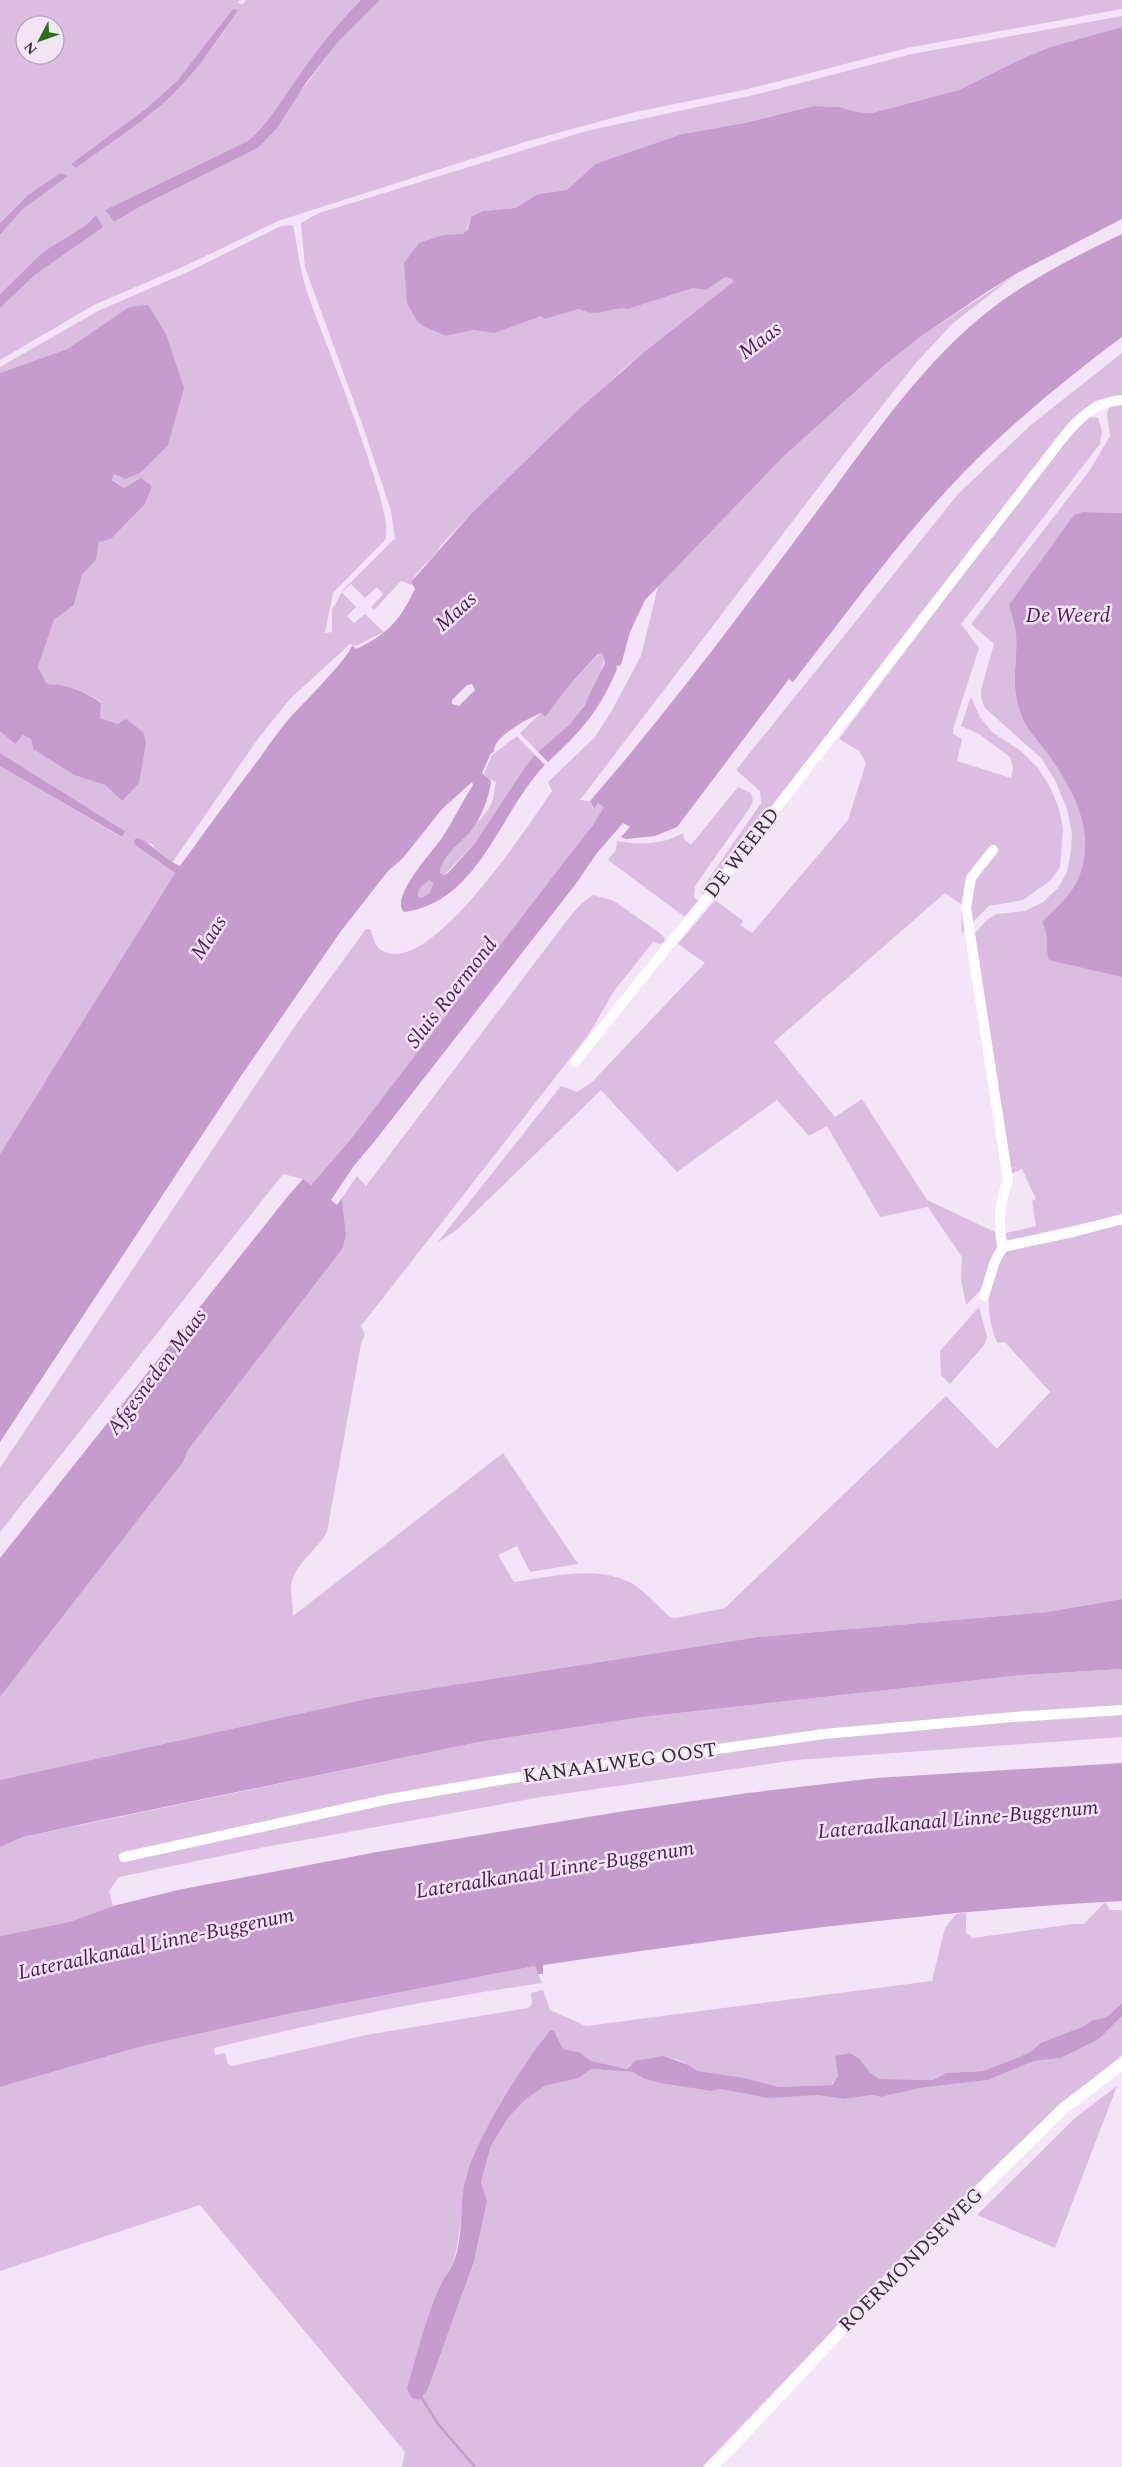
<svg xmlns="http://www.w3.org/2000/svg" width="1122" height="2467" font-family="Spectral,serif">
  <rect width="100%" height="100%" fill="#f4e4f8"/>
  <!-- green -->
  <path fill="#dbbde1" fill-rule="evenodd" d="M0,0H240L238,2L242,5L246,0H361C335,26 311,57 291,87C277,107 266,126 248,141L105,210L114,222L145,204L258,148L338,42L380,0H1122V9L907,48L748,89L631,113L528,141L278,221L187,265L94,305L0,360V308L36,274L63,253L96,215L86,225L43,252L0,294V235L23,209L67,176L60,173L28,195L0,223ZM237,10C200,79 138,121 76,168L72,164L147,108L178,80ZM25,25H55V55H25Z
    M1122,16V27L1050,47L1017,61L959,90L872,113L857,112L840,107L813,106L745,123L682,134L595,164L567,190L538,194L515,208L483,211L470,219L466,232L460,235H451L417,321L424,327L446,336L473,330L481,331L515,325L521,321L541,316L545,319L579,309C598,318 609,306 628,309L693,288L706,290L726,277L732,279L733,282L622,370L470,515L440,546C436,559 414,569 411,585L401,581L374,610L371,607L383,594L377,587L365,598L351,584L342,592L356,607L347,616L354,623L365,614L384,632L356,646L350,644L291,698L260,736L172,863L160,855L151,843L135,845L175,873L0,1154V766L121,837L125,831L0,753V731L14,743L23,735L31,739L33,749L74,775L105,785L122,801L118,724L100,718L101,702C86,691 65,684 47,684L38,667L54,620L74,605L82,575L96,560L99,541L111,539L145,504L152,485L124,488L112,479L129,307L67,349L0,373V367L98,311L190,271L281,226L293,225C298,247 300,272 307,292C319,328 398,517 385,540L333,593L325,633L332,632V610L333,608L342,592V591L395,538L391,511L366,435L305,267L301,223L319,213L586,131L758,94L912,54Z
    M1015,275L952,324L915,364L837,463L580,800L590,801L593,809L598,803L604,807L582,841L350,1140L311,1185L303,1179L283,1174L0,1532V1468L295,1026L366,929H370C374,937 374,947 383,951C431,977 529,824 552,791L548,782L595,737L611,712L641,656L658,586L783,457L886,364L920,337Z
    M1122,353V395L1095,401L1071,420L704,898L701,890L761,803L760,791L736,770L959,493L1032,424Z
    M1122,404V513L1083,512L1009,605C1011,614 1015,625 1016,634C1018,667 1009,683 1022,717C1028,732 1041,744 1050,757C1074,792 1095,831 1080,874C1074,892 1056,909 1043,922C1050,938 1044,943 1049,959L1122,977V1215L1005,1241L1002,1234L1036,1226L1032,1201L1036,1199L1022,1169L1009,1175L1008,1169L1019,1167L1009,1168L971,937L988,919L997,914L1025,911L1043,902L1058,888L1067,872L1071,852L1072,833L1067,809L1055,780L1041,758L985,708L981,698V690L994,644L971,624L1090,470L1110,436L1107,414L1109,407Z
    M1088,417L1098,418L1102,431L1100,444L961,624L979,648L953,729V734L962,739L957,761L1011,778L1013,768L1010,757L979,734L961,726L971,697L980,717L992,732L1022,752L1038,768L1050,787L1059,809L1063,829L1060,867L1051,880L1023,900L989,906L962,933L961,904L945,893L774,1042L835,1117L862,1099L927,1200L995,1232L997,1249L982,1289L966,1305L961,1279L962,1257L928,1207L880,1217L827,1126L809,1136L777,1100L677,1172L601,1090L458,1229L437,1243L561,1086L577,1092L592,1082L705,963L678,944L715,900L743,921L740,925L752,933L848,820L866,763L859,751L839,739L1030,486L1075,429Z
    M600,653L603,654C608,670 582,710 571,723C561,733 549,742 538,752L520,733L541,713L545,716L571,683Z
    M517,736L535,755L525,767L475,843L444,875L440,872C443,847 476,829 489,808C494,801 494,790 496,782L487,778L484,773L492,755Z
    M738,787L751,793L753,801L749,809L695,886L694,897L700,903L685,917L608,860L616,850L617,841C640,845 662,845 683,833L684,839L691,845Z
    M429,880L433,883L430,893L421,898L418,896L419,889Z
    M593,895L614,901L660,933L665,939L664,942L660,944L653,942L614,991L589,1034L361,1326L365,1334L361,1344L327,1532C317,1551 292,1565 291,1588C291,1597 293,1607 293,1616L503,1453L578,1564L530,1572L517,1546L498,1555L514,1582C549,1577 590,1566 625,1580C641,1586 656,1605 670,1617L675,1618L725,1608L946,1396L997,1449L1050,1392L1005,1342L998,1343L996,1340C985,1311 984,1271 1009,1249L1111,1225H1122V1599L1047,1612L758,1637L371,1698L0,1780V1697L183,1462L188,1450L343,1248L346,1235L342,1198L357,1176L366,1186L571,915L582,903Z
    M979,1307L987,1337L984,1345L950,1384L941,1375L940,1351Z
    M1122,1669V1706L743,1741L579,1764L121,1855L120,1861L380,1805L474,1787L842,1734L1122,1712V1737L796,1760L541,1797L260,1848L119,1877L109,1891L113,1906L69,1922L0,1936V1847L23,1837L479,1742L642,1717L1023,1675Z
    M1105,1902L1110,1910H1122V2003L1107,2017L1093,2020L1082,2027L1040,2043L1032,2051L1019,2057L983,2071L946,2073L933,2080L880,2079L870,2073L860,2059L850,2053L835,2056L838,2076L831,2085L778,2087L697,2071C673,2052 657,2057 630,2065L627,2069L591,2061L579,2052L563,2049L550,2030L542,2040L492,2122L466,2175L458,2242L453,2264L441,2284L407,2389H428L474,2263L487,2201L481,2182L491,2146L508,2118L526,2099L545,2086L579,2078L591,2069L633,2072L644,2079L665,2084L711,2091L720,2089L752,2095H817L845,2099L872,2095L881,2097L920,2088L988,2080L1034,2061L1061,2058L1099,2039L1122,2016V2055L1055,2110L935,2224L702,2467H402L405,2452L200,2205L0,2271V2087L143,2046L288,2014L535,1966L542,1983C432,1999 322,2021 214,2048L215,2055L225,2053L228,2064L232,2066L366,2035L528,2008L532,2004L531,1993L543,1990L550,2010L586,2026L932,1981L945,1928L956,1914L966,1913V1933L973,1938L1073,1924H1084Z
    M1117,2086L1055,2248L977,2215L1075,2118Z"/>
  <!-- water -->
  <path fill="#c59ccd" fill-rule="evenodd" d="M361,0H380L338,42L306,83L277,128L258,148L145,204L114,222L105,210L248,141C266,126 277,107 291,87C311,57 335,26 361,0Z
    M233,9L238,10C215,45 192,78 160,106C134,128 104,147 76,168L71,164L147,108L178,80Z
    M1122,27V219L1019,272L985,293L920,337L886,364L783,457L645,600L630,632L621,665L616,666L617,669C601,708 581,732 550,760L548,762L538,752L570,724L584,706L605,663L602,653L598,654L571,683L545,717L541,713C529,718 492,737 494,752L491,753L482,773L491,781C489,798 481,819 470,832C459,844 442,855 440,873L444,875L448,873L475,843L525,767L535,755L545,765C499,812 480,902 404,912C389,898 433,851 442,838C453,821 462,802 473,785L472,782L442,809L403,858L388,871L341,931L241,1076L0,1442V1154L175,873L135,845L134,840L138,838C154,845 163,859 180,866C206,830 232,794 259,759C272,741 285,721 302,705C310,697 352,653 352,645L356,649C388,634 400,620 415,589L411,582L470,515L578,410L643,353L733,282L732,279L726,277L706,290L693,288L628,309C608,306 599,319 579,309L545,319L541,316L494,333L473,330L446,336L424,327L417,321L407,303L404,263L419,243L444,235L463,234L468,229L471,217L483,211L515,208L538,194L567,190L595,164L682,134L745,123L813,106L840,107L857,112L872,113L959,90L1017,61L1050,47ZM472,684L475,690L459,706L452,704V700L467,685ZM429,880L433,883L430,893L421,898L418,896L419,889Z
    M60,173L68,176L23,209L0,235V223L28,195Z
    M96,215L103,227L36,274L0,308V294L43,252L86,225Z
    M1122,234V337C1060,383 1000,433 948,489C892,550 844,617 793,682L789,679L677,827L655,836L626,839L621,837L630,827L623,823L597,853L575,885L374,1142L353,1167L331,1200L337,1205L342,1198L346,1235L343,1248L188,1450L183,1462L0,1697V1558L288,1196L303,1179L311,1185L350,1140L592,826L604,807L598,803L594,809L590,801C673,706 748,603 824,502C875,434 926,358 995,306C1034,277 1078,255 1122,234Z
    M148,305L166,334L184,388L168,445L140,473L125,479L114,474L112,480L124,488L141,478L152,486L145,504L111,539L99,542L96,560L82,575L74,605L54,620L38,667L47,684C65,684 86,691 101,703L100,718L118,724L126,719L143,732L146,743L139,783L122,801L105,785L74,775L33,749L31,739L23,735L15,744L0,731V373L67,349L129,307Z
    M1083,512L1122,513V977L1049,960C1044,943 1050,938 1042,922C1056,909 1074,892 1080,874C1095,831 1074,792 1050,757C1041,744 1028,732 1022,717C1009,683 1018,667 1016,634C1015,624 1011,614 1009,605L1074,515Z
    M0,753L125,831L122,837L0,766Z
    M1122,1599V1669L1023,1675L642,1717L479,1742L92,1822L23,1837L0,1847V1780L371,1698L758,1637L1047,1612Z
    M1122,1763V1901C928,1911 735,1937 543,1965V1974H538L535,1966L288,2014L143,2046L0,2087V1936L69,1922L113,1906L178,1890L377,1852L625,1811L748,1793L876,1778Z
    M1122,2003V2016L1099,2039L1061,2058L1034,2061L988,2080L920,2088L881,2097L872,2095L845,2099L817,2095L768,2098L720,2089L711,2091L665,2084L644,2079L633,2072L591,2069L579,2078L545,2086L526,2099L508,2118L491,2146L481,2182L487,2201L474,2262L428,2389L419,2400L412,2398L407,2389C417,2354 426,2317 441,2284C444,2277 450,2271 453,2264C465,2236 458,2203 467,2174C480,2132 522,2066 550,2030L554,2031L563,2049L579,2052L591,2061L627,2069L635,2061L663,2056L689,2065L697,2071L744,2078L778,2087L832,2085L838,2076L835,2056L850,2053L860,2059L870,2073L880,2079L933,2080L946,2073L983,2071L1019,2057L1032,2051L1040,2043L1082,2027L1093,2020L1107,2017Z"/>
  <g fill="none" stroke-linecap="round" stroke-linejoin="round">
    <!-- stream -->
    <path stroke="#c59ccd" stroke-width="2.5" d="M420,2395L438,2424L475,2467"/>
    <!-- minor -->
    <path stroke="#fff" stroke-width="10" d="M993,850L971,878L966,908L1008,1180C1000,1203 997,1223 1003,1247
      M575,1062L710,894L1062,439C1078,419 1094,402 1122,400
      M1003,1247L1073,1232L1122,1219
      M984,1296L995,1261L1003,1247
      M124,1857L389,1799L506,1779L824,1734L1014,1717L1122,1710"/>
    <!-- major -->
    <path stroke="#fff" stroke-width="12" d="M711,2467L728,2451L890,2278L1063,2109L1122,2064"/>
  </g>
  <g text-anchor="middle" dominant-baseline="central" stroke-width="5" stroke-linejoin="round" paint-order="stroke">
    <!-- street labels -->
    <g font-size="20" fill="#342e36" stroke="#f4e4f8">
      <text transform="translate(742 853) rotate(-52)">DE WEERD</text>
      <text transform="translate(620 1763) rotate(-8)">KANAALWEG OOST</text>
      <text transform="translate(911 2260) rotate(-45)">ROERMONDSEWEG</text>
    </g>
    <!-- water labels -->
    <g font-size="21" font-style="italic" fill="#4d1b57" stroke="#f4e4f8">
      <text transform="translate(760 341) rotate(-37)">Maas</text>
      <text transform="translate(456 612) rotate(-42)">Maas</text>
      <text x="1068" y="616">De Weerd</text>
      <text transform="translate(209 938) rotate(-57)">Maas</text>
      <text transform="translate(452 993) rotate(-52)">Sluis Roermond</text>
      <text transform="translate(157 1372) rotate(-53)">Afgesneden Maas</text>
      <text transform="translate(958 1820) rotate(-5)">Lateraalkanaal Linne-Buggenum</text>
      <text transform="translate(555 1870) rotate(-9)">Lateraalkanaal Linne-Buggenum</text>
      <text transform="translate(156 1944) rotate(-12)">Lateraalkanaal Linne-Buggenum</text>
    </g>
  </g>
  <!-- north arrow -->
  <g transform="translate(40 40) rotate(229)"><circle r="24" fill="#f4e4f8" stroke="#a79baa"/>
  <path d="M0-4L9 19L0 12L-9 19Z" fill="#297317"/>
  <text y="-8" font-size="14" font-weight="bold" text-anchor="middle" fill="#342e36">N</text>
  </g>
</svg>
